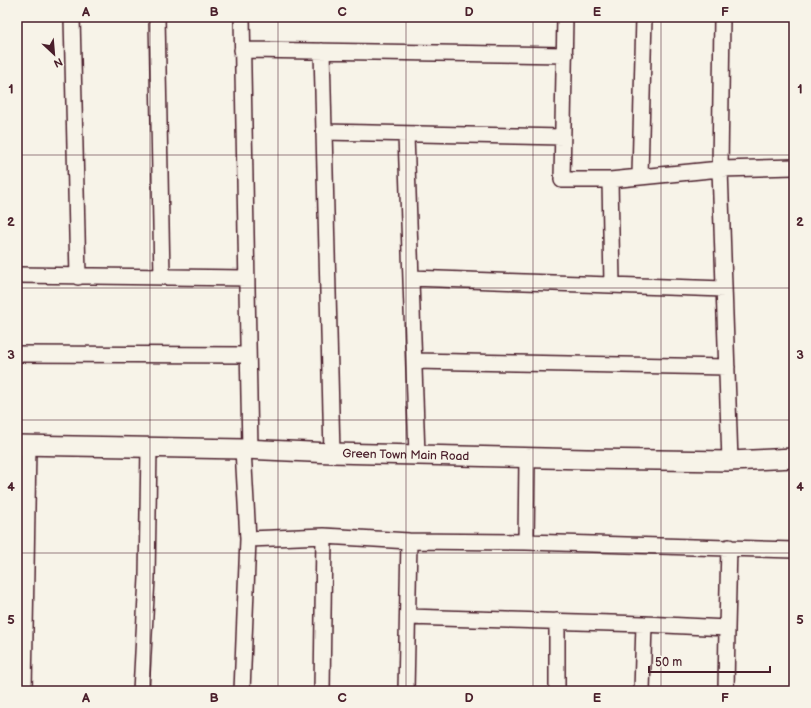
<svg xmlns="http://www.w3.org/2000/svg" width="811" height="708" font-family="'Balsamiq Sans',sans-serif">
  <rect width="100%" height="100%" fill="#f7f3e8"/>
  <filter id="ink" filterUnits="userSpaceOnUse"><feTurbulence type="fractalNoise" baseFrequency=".025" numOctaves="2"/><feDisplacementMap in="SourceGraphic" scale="8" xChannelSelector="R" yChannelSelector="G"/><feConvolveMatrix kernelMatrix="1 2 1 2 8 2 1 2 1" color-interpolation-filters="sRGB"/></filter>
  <g filter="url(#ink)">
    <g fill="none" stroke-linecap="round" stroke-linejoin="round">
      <!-- minor casing -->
      <g stroke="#4a1f2b" stroke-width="18">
        <path id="minor" d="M72,17L78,277
          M157,17L162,277
          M242,17L250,450
          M565,17L562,180H610
          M722,17L720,169L730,461
          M242,50L565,55
          M322,51L332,453
          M324,132L563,137
          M406,135L417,455
          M640,175L644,17
          M17,275L246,278
          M411,278L724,289
          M612,284L610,180L720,169L794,167
          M17,354L247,355
          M415,361L727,367
          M248,539L324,536L409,541L526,542L794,550
          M526,542L527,458
          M408,617L644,624L727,628L726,691
          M727,628L729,547
          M24,691L28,446
          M141,691L147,578L149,447
          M242,691L248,539L243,449
          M322,691L324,536
          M406,691L409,541
          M557,691V621
          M642,691L644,624"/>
      </g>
      <!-- tertiary casing -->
      <g stroke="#4a1f2b" stroke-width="22">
        <g id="tertiary">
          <path id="s1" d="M17,445L243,449L332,453L586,459L730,461L794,458"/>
        </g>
      </g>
      <!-- minor -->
      <use href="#minor" stroke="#f7f3e8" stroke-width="15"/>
      <!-- tertiary -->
      <use href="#tertiary" stroke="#f7f3e8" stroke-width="19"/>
    </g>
  </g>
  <!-- grid -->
  <path fill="none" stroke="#4a1f2b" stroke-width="1" stroke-opacity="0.55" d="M150,17V691M278,17V691M406,17V691M533,17V691M661,17V691M17,155H794M17,288H794M17,420H794M17,553H794"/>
  <g text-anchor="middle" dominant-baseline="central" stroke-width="3" stroke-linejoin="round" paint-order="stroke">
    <!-- street labels -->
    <g font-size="12" fill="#4a1f2b" stroke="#f7f3e8">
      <text stroke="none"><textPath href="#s1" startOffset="389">Green Town Main Road</textPath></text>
    </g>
  </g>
  <!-- margin -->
  <rect width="811" height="708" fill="none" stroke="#f7f3e8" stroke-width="44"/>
  <!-- north arrow -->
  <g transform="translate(54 54) rotate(154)" stroke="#f7f3e8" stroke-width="3" paint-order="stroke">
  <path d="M0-3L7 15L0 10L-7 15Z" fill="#4a1f2b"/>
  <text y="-6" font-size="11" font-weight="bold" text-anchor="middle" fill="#4a1f2b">N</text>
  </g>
  <!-- scale -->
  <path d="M649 666v6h121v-6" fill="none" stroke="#4a1f2b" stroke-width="2"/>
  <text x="655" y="666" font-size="12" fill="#4a1f2b" stroke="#f7f3e8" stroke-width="3" paint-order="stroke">50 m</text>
  <rect x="22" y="22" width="767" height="664" fill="none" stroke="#4a1f2b" stroke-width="1.5"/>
  <g font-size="13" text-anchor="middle" font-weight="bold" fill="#4a1f2b">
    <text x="86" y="16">A</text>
    <text x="214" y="16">B</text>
    <text x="342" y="16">C</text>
    <text x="469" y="16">D</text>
    <text x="597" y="16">E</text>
    <text x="725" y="16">F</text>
    <text x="11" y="93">1</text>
    <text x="800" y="93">1</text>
    <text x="11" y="226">2</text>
    <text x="800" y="226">2</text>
    <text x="11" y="359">3</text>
    <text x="800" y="359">3</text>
    <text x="11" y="491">4</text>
    <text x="800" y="491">4</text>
    <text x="11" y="624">5</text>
    <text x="800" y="624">5</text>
    <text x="86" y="702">A</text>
    <text x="214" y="702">B</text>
    <text x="342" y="702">C</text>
    <text x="469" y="702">D</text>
    <text x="597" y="702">E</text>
    <text x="725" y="702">F</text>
  </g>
</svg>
